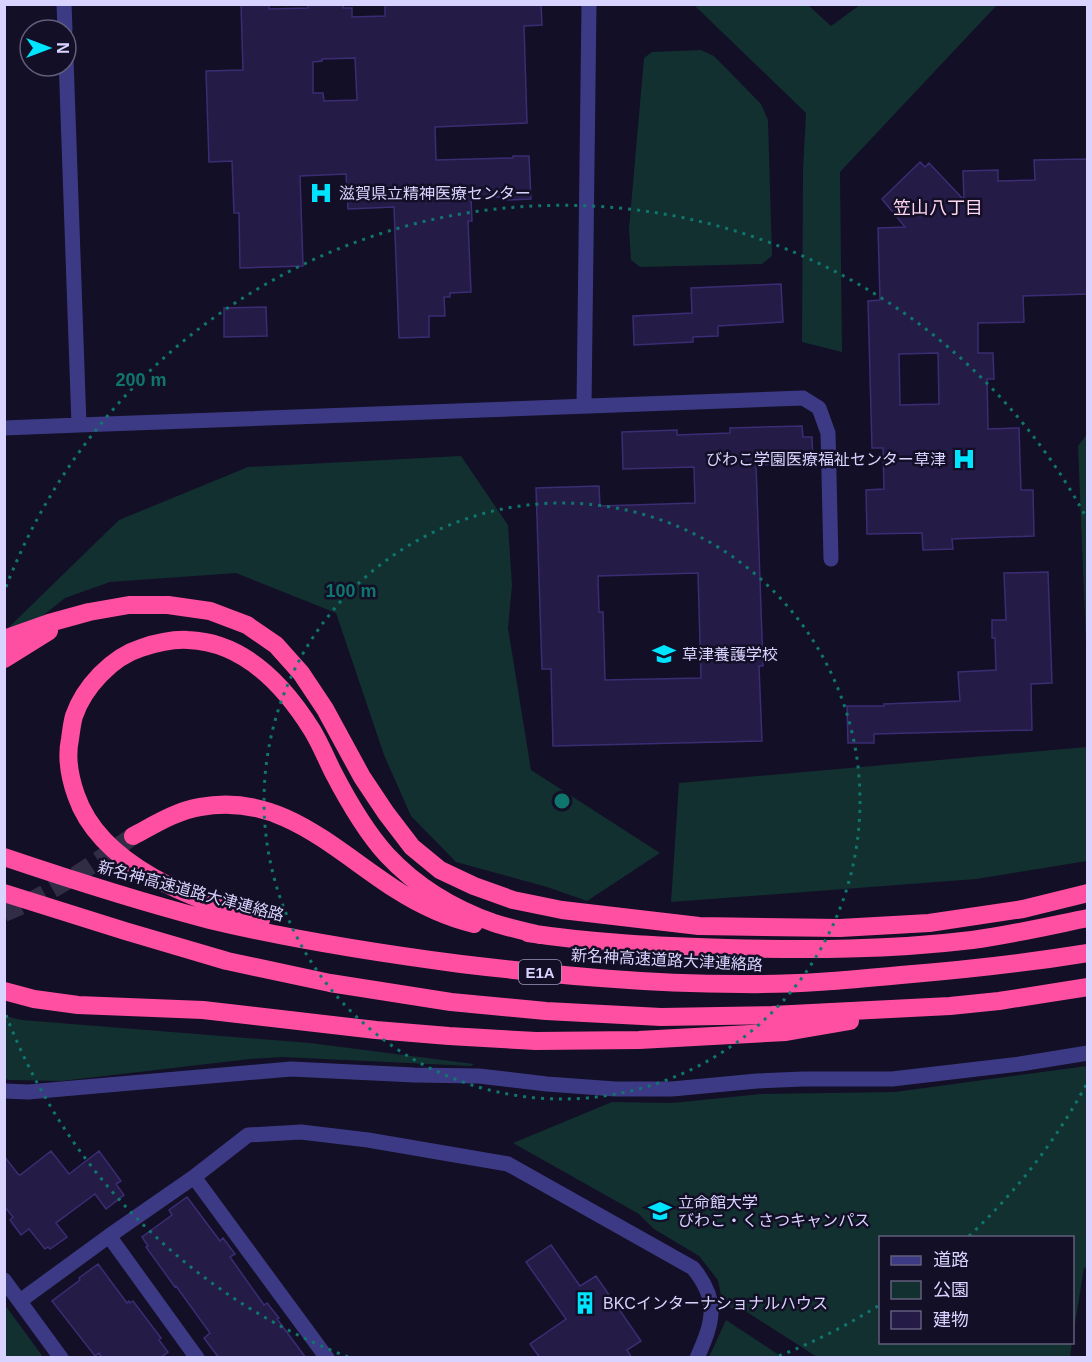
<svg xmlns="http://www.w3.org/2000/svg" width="1092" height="1362" font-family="Arial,'Noto Sans JP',sans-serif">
  <rect width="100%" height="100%" fill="#130f26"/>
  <!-- green -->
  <path fill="#12302f" d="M694,5H808L831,26L860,5H997L840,172L842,352L802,342L803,170L806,113Z
    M701,50L714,56L761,104L768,120L772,256L762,264L640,267L631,260L629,229L644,58L652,52Z
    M1087,434V666L1078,446Z
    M461,456L508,525L512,585L508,628L531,770L660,853L587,901L547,887L456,862L411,816L384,755L336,613L236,573L110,582L65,598L5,646V631L119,520L248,467Z
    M1087,747V861L976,879L671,902L679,783Z
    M5,1016L22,1020L310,1043L474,1064L471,1066L282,1057L250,1059L62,1081L9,1080L5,1079Z
    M1087,1066V1267L1084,1268L1072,1342V1238H880V1342H1072L1070,1357H817L736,1305L732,1309L722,1301L718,1280L699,1256L654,1229L639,1214L513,1143L612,1102L672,1103L761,1094L895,1092Z
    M4,1305H5L43,1357H5Z
    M726,1320L782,1357H709Z"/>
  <!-- building -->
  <path fill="#241b47" stroke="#3b2d73" stroke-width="1.5" fill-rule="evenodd" d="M241,4H269V9L308,8V4H343V8H352V17L385,16V4H541L542,25L524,26L527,123L435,127L436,160L513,158V156H529L531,199L505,200V197L471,198L472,221H468L471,292L450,293V297H444L445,316H429V337L399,338L394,207L348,209L346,174L300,176L303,266L240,268L239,213H234L232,161L209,162L206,71L243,70ZM355,58L357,100L324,101L323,93H313V62L322,61V59Z
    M1088,159V294L1023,296L1024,322L978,323V353H993L994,379H987L988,429L1019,428L1021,490H1033L1034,536L952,539L953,549L923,550L922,533L867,534L866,490L884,489L883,448H872L868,301L880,300L878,228L905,227L882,199L920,162L925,167L929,163L964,200L963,171L998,170V181L1035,180L1034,160ZM938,353L939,404L900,405L899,354Z
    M781,284L783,322L718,326V336L693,337V342L634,345L633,316L692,313L691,288Z
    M266,307L267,336L224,337V308Z
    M802,426L803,437H812L813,463L756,465L763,666H759L762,741L553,746L551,669H542L536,488L599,486L600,506L695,503L694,467L623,469L622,432L677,430V435L730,433V428ZM698,573L701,678L605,680L603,612H599L598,576Z
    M1048,572L1052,683L1031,684L1032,730L874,734V743H848L847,706H884V704L960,701L958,672L996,670L995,638H992V620H1006L1004,573Z
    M51,1151L69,1174L99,1151L121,1181L116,1184L124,1195L106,1209L95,1194L56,1223L67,1237L50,1249L48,1247L45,1249L29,1229L21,1235L10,1220L13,1217L4,1206V1156L18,1174L20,1175Z
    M187,1197L220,1241L223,1238L235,1254L230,1257L264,1305L267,1303L279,1318L277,1319L306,1358H219L204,1338L210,1333L176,1286L175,1287L146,1247L148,1246L142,1237L172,1215L169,1210Z
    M551,1245L580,1286L596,1276L641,1341L627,1350L632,1358H540L530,1344L566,1319L526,1262Z
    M98,1264L127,1303L129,1301L130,1303L133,1301L161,1338L159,1340L168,1352L160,1358H102L99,1353L95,1356L52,1301L80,1280L79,1278Z"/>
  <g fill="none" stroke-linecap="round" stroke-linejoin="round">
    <!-- highway-tunnel -->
    <path stroke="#312d47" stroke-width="18" stroke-dasharray="18 9" stroke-linecap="butt" d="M4,913C51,894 92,865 133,836"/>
    <!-- minor -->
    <path stroke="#3d3a85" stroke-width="15" d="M64,4L65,30
      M66,58L79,425L803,398L819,408L828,433L831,559
      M584,406L589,4
      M4,428L79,425
      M4,1091L28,1092L291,1069L414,1075L479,1076L547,1084L615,1089H672L757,1081L803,1079H892L1020,1064L1088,1053
      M194,1177L327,1358
      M109,1236L197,1358
      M4,1280L61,1358
      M20,1301L109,1236L194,1177L248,1135L301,1132L368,1140L508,1164L693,1268C720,1301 713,1322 697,1358"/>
    <!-- highway -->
    <path stroke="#ff4fa3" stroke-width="18" d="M4,639L49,623L89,612L129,605H168L210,611L247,625L276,645L301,673L325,709L362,777L386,813L412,847L440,870L474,886L513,900L562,910L699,926L840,928L929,923L1023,909L1088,893
      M4,659L49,631
      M133,836C154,825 176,811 200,807C280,792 333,849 395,889C420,905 445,917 474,924
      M4,857C72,880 141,902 210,920C293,940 377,953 461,964C554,975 647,984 741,984C795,985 848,980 901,975C964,970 1026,963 1088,953
      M4,893L125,931L227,961L330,983L451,1002L546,1011L661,1017L772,1015L950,1006L999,1001L1088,987
      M261,920C194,899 101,868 76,795C70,778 66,758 70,739C71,732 72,723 74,716C84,687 112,657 141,648C156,643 172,639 188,640C244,642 284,685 312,730C320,743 326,758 333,772C348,801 365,831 387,855C416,886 454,909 494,923C509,928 525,931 540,935
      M528,933C593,943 660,946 727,948C809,950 890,950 972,940C1010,935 1049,926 1088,918
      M4,991L34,999L78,1005L203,1010L376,1030L449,1036L536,1041L639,1040L786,1032L850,1021"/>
  </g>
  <!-- distance rings -->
  <g fill="none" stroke="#0f766e" stroke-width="3" stroke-dasharray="3 6">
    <circle cx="562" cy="801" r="298"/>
    <path d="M1086 1085A596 596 0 0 1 968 1237M878 1306A596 596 0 0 1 776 1357M348 1357A596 596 0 0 1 6 1015M6 587A596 596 0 0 1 1086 517"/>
  </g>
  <!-- icons -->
  <defs>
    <g id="hospital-bare" transform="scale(1.8)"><path d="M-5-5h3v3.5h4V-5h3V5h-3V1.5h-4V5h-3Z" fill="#00e5ff" stroke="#130f26" stroke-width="2.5" paint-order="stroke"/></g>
    <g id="school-bare" transform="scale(1.8)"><path d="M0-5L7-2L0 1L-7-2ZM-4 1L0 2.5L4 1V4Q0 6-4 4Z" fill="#00e5ff" stroke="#130f26" stroke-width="2.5" paint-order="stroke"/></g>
    <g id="university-bare" transform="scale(1.8)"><path d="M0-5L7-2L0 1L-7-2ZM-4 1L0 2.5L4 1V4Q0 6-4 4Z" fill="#00e5ff" stroke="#130f26" stroke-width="2.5" paint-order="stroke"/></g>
    <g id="building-bare" transform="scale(1.8)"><path d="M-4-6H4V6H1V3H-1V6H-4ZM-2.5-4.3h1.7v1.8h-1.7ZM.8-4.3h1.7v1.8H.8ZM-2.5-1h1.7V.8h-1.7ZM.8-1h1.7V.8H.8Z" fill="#00e5ff" stroke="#130f26" stroke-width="2.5" paint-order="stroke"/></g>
  </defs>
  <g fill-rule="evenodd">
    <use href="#hospital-bare" x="321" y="193"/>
    <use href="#hospital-bare" x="964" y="459"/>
    <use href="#school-bare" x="664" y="654"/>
    <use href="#university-bare" x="660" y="1211"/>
    <use href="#building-bare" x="585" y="1303"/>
  </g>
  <g text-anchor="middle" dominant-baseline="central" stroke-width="5" stroke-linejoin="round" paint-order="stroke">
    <!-- shield labels -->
    <rect fill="#130f26" stroke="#9e99be" stroke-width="1.5" x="519" y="960" width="42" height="24" rx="4.5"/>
    <g font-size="15" font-weight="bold" fill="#d9d4ff">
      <text x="540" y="972">E1A</text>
    </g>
    <!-- poi labels -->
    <g font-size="16" fill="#d9d4ff" stroke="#130f26" text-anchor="start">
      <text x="339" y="193">滋賀県立精神医療センター</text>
      <text x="946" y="459" text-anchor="end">びわこ学園医療福祉センター草津</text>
      <text x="682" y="654">草津養護学校</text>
      <text x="678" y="1202">立命館大学<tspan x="678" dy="18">びわこ・くさつキャンパス</tspan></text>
      <text x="603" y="1303">BKCインターナショナルハウス</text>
    </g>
    <!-- street labels -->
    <g font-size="16" fill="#d9d4ff" stroke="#130f26">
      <text transform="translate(191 891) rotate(15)">新名神高速道路大津連絡路</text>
      <text transform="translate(667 960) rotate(3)">新名神高速道路大津連絡路</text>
    </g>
    <!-- neighbourhood labels -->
    <g font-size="18" fill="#ffd6f0" stroke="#130f26">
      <text x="938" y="208">笠山八丁目</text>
    </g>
  </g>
  <circle cx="562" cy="801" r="9" fill="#0f766e" stroke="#130f26" stroke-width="3"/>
  <g font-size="18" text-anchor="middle" font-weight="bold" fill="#0f766e" stroke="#130f26" stroke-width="5" stroke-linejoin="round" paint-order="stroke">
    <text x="141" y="386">200 m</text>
    <text x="351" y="597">100 m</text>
  </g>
  <!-- border -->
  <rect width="1092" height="1362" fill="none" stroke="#d9d4ff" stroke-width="12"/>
  <!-- legend -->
  <rect x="879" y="1236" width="195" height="108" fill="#130f26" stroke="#625e7d" stroke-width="1.5"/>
  <rect x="891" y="1256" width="30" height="9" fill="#3d3a85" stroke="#625e7d" stroke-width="1.5"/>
  <text x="933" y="1266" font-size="18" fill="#d9d4ff">道路</text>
  <rect x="891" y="1281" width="30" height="18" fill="#12302f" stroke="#625e7d" stroke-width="1.5"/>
  <text x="933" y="1296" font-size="18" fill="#d9d4ff">公園</text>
  <rect x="891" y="1311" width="30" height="18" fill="#241b47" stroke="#625e7d" stroke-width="1.5"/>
  <text x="933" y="1326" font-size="18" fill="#d9d4ff">建物</text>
  <!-- north arrow -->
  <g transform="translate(48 48) rotate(90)"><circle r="28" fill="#130f26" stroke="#625e7d" stroke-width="1.5"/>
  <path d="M0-4.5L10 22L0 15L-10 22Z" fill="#00e5ff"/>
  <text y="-9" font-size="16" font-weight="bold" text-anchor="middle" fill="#d9d4ff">N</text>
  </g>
</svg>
